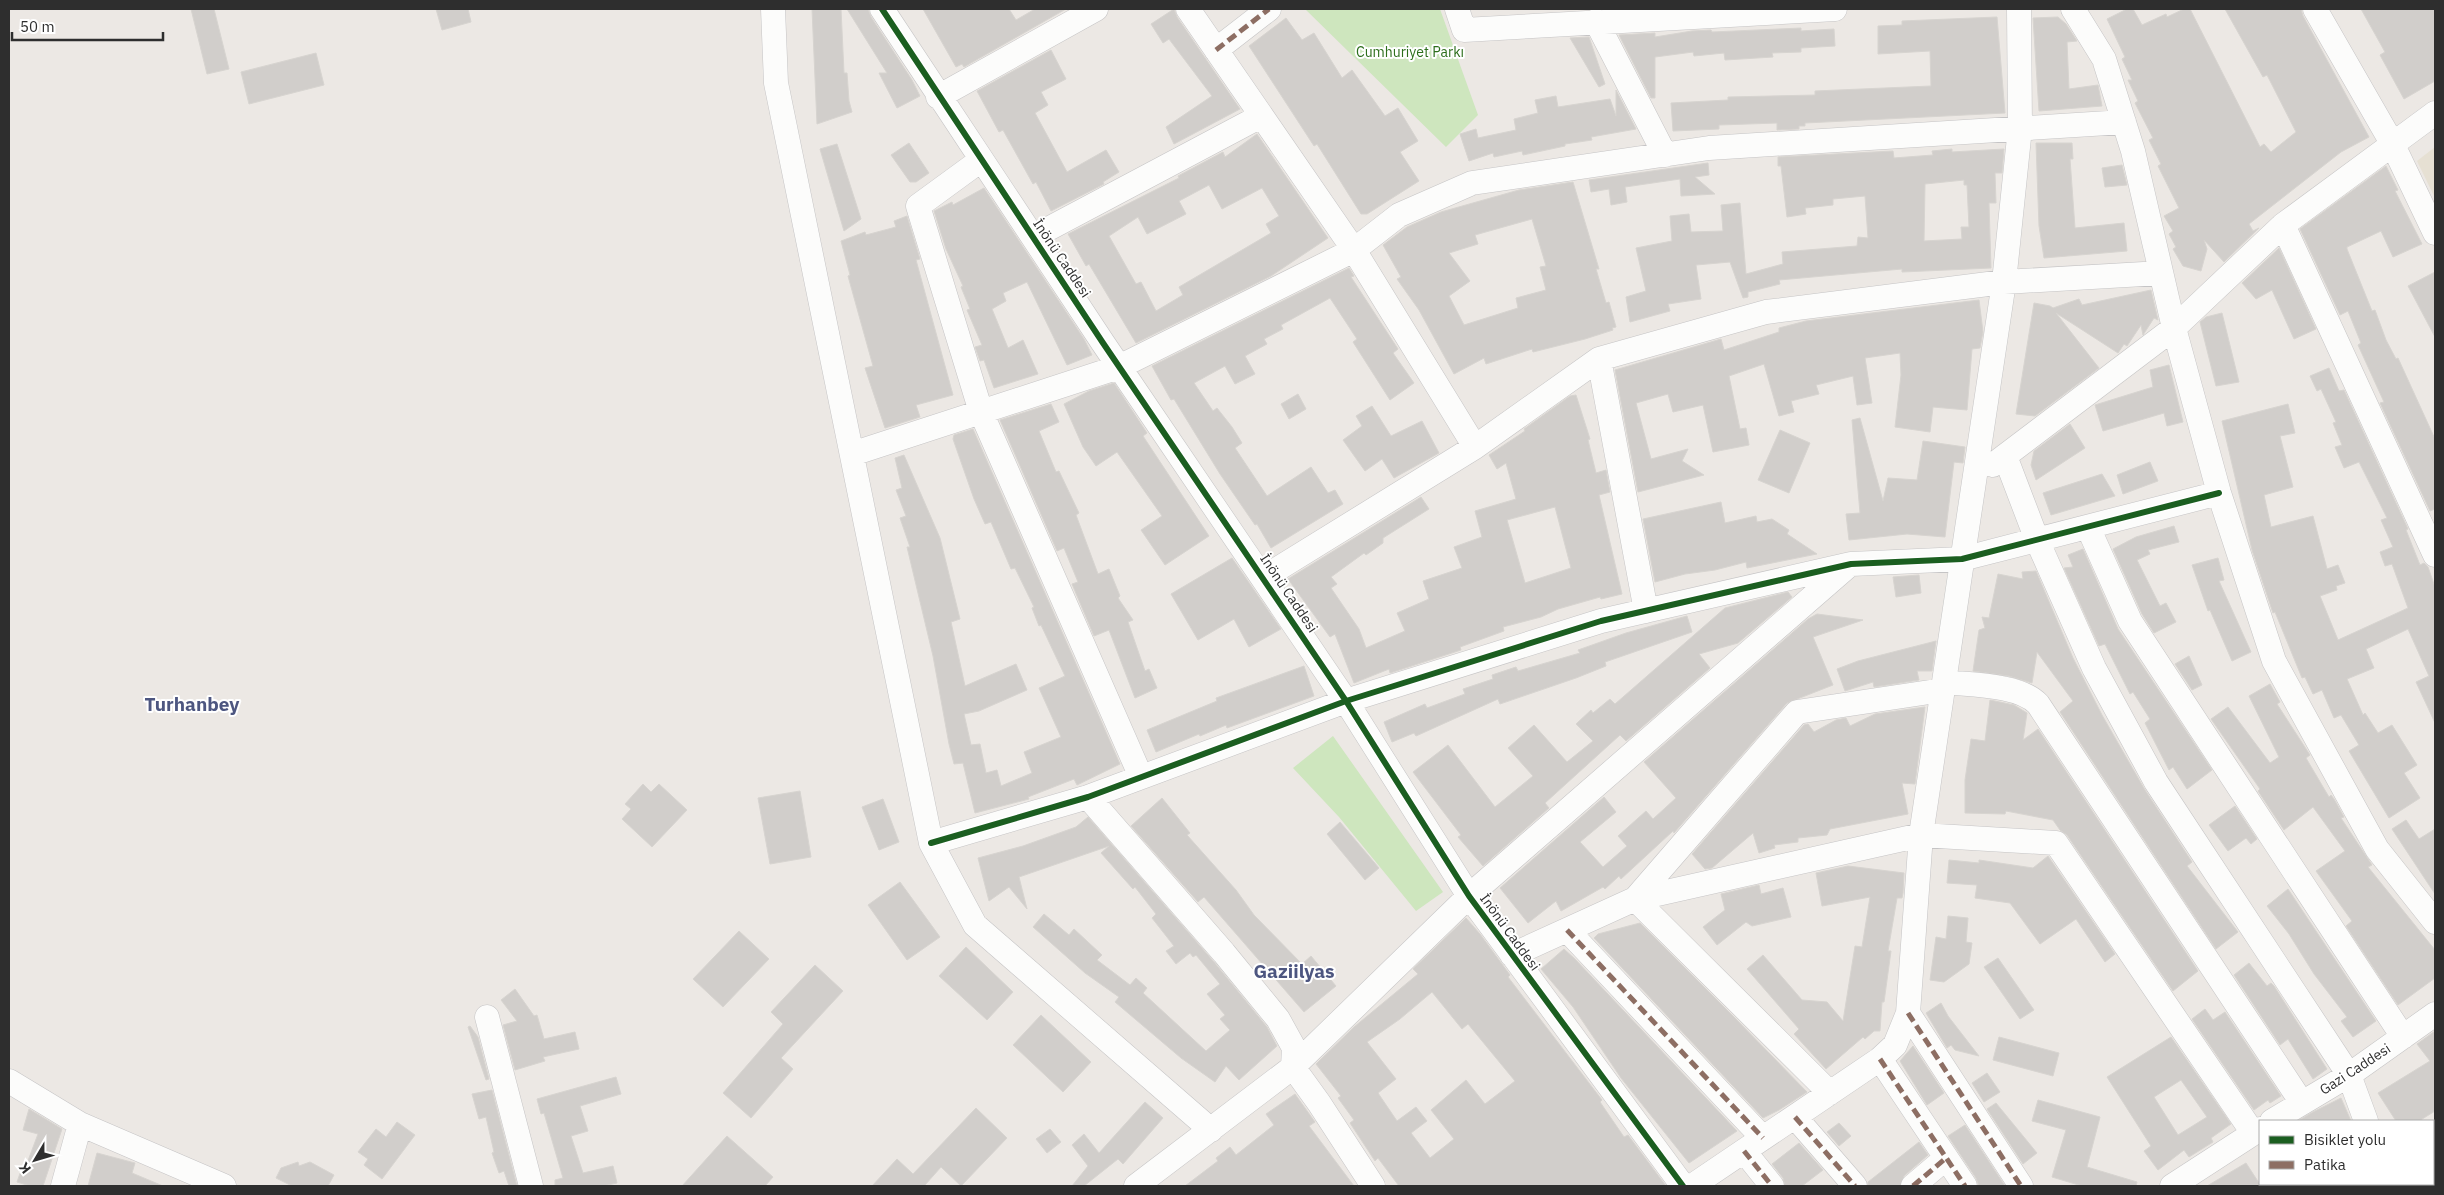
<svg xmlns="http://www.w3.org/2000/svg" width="2444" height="1195" font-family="'IBM Plex Sans',sans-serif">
  <rect width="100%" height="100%" fill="#ece8e4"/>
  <!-- education -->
  <path fill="#e6e0d3" d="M2435,147V198L2417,161Z"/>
  <!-- green -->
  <path fill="#cee6be" d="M1305,9H1440L1478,115L1446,147Z
    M1333,736L1443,892L1416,911L1339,817L1293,768Z"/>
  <!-- building -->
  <path fill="#d1cecb" stroke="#d7d4d0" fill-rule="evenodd" d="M191,9H214L229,69L207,74Z
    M436,9H468L471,22L442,30Z
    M812,9H841L844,73H847L849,101L852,112L817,124Z
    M847,9H868L871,17L912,80L920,96L897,108L879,73H887Z
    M923,9H1009L1016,20L1035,9H1066L964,67L962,64L956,67Z
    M1174,9L1177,17L1240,109L1174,144L1166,127L1212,96L1169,39L1163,43L1151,24Z
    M2127,9H2133L2142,25L2166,14L2167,17L2184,9H2190L2260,147L2264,144L2271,152L2296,132L2267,75L2263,77L2225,9H2301L2303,16L2369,137L2341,152L2249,224L2253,231L2259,228L2224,262L2204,240L2207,249L2201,271L2183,266L2173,249L2176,247L2169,234L2173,231L2164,216L2179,208L2158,166L2161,164L2149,140L2153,138L2135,103L2138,101L2128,80H2132L2122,59L2125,57L2107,19Z
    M2361,9H2435V81L2404,99L2380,55L2385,52Z
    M1997,17L2005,113L1805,123V126H1799V129L1777,130V123L1719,125V129L1673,131L1671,103L1728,100V97L1815,95V91L1931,86L1930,51L1878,54V26L1902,25V21Z
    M2058,17L2066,24L2077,41L2067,42L2069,89L2098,85L2102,106L2039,111L2033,18Z
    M1286,18L1302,40L1314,33L1342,78L1352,70L1385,116L1398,108L1418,141L1400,152L1419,181L1367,214H1361L1317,144L1314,146L1249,46Z
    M1801,28V31L1834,29L1835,46L1801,48V52L1772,53L1773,57L1725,60L1724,53L1694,56L1693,52L1655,57V98H1651L1619,35L1655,33V37L1692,31L1711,30L1712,32Z
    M1589,37L1605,84L1599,87L1570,38Z
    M1051,50L1066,79L1041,92L1048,105L1035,113L1067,172L1106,150L1119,172L1103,182L1104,184L1051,211L1036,182L1033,184L1003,130L999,132L977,91Z
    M316,53L324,85L249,104L241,72Z
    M1616,90L1636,129L1591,137L1592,140L1565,144V146L1523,155L1522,151L1494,157L1493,153L1469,161L1460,134L1476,129L1478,138L1516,130L1514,119L1538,113L1535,100L1556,96L1558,107L1610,99L1616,116Z
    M1257,134L1328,238L1271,276L1136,343L1089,264L1086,266L1068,234L1179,178L1178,176L1223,152L1225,157ZM1209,185L1222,209L1262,188L1279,216L1266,224L1271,233L1179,287L1183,295L1156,311L1141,282L1136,284L1109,236L1138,217L1147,234L1186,214L1179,201Z
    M909,143L929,173L916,182H910L891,155Z
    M2036,143H2072L2073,159H2070L2075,228L2124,223L2127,251L2044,258L2039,226Z
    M837,144L861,219L844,231L820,149Z
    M1952,149V152L2004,149L2002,173H1995L1996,203H1989L1991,268L1902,272V269L1779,280L1780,284L1748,292V297L1743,298L1730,262L1696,265L1701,299L1668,304L1670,311L1630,322L1626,297L1646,291L1636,248L1672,241L1670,216L1689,214L1691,232L1723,231L1721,205L1740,203L1746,274L1783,264L1782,252L1857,246L1858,237L1868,238L1865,196L1833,199V205L1805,208L1806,214L1787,217L1781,166H1778V157L1893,151L1894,158L1933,155L1932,151ZM1964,180V185H1967L1969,227H1961L1962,239L1924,241L1925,184Z
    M1708,163L1709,175L1695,177L1715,194L1681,196L1680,179L1625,187L1627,202L1611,205L1609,189L1591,192L1589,180Z
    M2122,165L2127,185L2105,187L2102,168Z
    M2386,166L2398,190L2395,191L2422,244L2393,257L2381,231L2347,247V249L2372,311L2375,310L2386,340L2396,359L2398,358L2435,439V509L2430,511L2380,403L2384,402L2358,345L2361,343L2348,311L2340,315L2300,229Z
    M1573,182L1599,269H1596L1606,303L1609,302L1616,327L1612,328L1613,330L1585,339L1533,352L1532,349L1486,364L1484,358L1454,374L1419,310L1397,279L1401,277L1383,245L1407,227L1441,212L1519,190ZM1532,219L1546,266L1540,267L1546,290L1516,298L1518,308L1464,325L1449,296L1470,281L1449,253L1478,244L1475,235Z
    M984,188L1084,339L1092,355L1067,365L1027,282L1003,293L1006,301L992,309L1008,348L1023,340L1038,374L994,388L984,360L980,361L975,347L982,345L967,310L970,309L961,287L963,286L946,249L934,211L952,202L953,205Z
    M907,216L920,259L916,260L953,395L916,405L920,417L885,428L865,368L873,366L848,276L850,275L841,241L865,232L866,235L896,227L894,221Z
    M2279,248L2316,329L2294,339L2272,290L2256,299L2242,283Z
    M1349,268L1354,276L1351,277L1398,349L1393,353L1414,383L1390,400L1353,342L1357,339L1330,298L1281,325L1283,329L1264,339L1267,344L1245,356L1255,374L1235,384L1225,366L1194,383L1213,411L1217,408L1232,427L1242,443L1235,448L1267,496L1311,467L1328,493L1335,490L1343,504L1271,548L1257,524L1255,525L1220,474L1174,399L1171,400L1152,366Z
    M2435,272V337L2408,286Z
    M2151,290L2158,320L2154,318L2143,335L2141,325L2127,346L2124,344L2118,353L2056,313L2099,368L2035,416L2016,414L2034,303L2050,306L2053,308L2079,299L2082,305Z
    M1979,300L1983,332L1980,348L1972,349L1967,410L1933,407L1930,432L1895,427L1901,375L1900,353L1865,358L1872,403L1857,405L1853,376L1816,385L1819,394L1791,401L1794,412L1779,416L1764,364L1729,376L1740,429L1746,428L1749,445L1713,452L1703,405L1673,412L1668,394L1636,403L1651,459L1688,449L1682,461L1704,475L1638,492L1615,370L1721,339L1724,350L1779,332V328L1806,321Z
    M2222,313L2239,382L2216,386L2200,322L2206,317Z
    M2169,365L2183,422L2167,426L2164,413L2103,431L2095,405L2153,387L2150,370Z
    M2329,368L2339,391L2344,390L2408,529L2406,530L2420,565L2424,563L2428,567L2435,587V723L2416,682L2429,676L2408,629L2366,649L2374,668L2347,679L2363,715L2365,713L2378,733L2392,725L2417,765L2404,773L2420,798L2389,818L2349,751L2359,745L2341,715L2334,718L2322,690L2313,694L2305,677L2302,678L2275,612L2273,613L2252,550L2222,421L2288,404L2295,433L2280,436L2293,487L2264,495L2271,527L2313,516L2327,569L2338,565L2345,583L2336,586L2337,590L2320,596L2338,640L2408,608L2392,564L2385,566L2380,552L2393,547L2381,520L2387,518L2359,462L2344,468L2335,447L2342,445L2333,423L2336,422L2321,389L2317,391L2310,376Z
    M1114,383L1147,433L1143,436L1209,536L1165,565L1141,530L1162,516L1117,452L1096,466L1083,447L1064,404L1089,391Z
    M1298,394L1306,409L1289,419L1281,404Z
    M1576,395L1590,439L1588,440L1596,473L1606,470L1610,492L1599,495L1622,594L1601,599L1600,597L1558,609L1541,617L1503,627L1504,631L1460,647L1461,650L1390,673L1389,669L1354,683L1335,634L1330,637L1288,579L1421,497L1429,509L1383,538V543L1366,555L1364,553L1331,577L1337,584L1331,588L1359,629L1366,648L1405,631L1397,613L1429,599L1423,581L1462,568L1454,547L1482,537L1475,511L1516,499L1506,463L1497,469L1489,455L1525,431L1524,429L1570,396ZM1555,507L1571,568L1525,583L1507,520Z
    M1051,404L1059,422L1039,431L1056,472L1059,471L1079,513L1076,515L1098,574L1109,569L1120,596L1118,598L1133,620L1128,622L1145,671L1149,669L1157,688L1135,698L1109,630L1094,636L1072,584L1078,582L1064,548L1057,551L1000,420Z
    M1372,406L1391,436L1422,421L1439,453L1394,478L1382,459L1365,471L1343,440L1362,426L1356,416Z
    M1860,418L1883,501L1888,478L1917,480L1923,441L1965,447L1963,463L1954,462L1945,537L1907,534L1849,540L1846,514L1860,513L1852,420Z
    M2070,424L2085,448L2036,480L2031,465L2034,451Z
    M973,429L1120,764L1077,785L1074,779L1028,797L1029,799L975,813L963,763L954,764L949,744L933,656L907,547H910L900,518L906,516L896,490L902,488L895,458L904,455L940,538L960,619L951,622L965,686L1016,664L1027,690L979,711L964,714L971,745L980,744L986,773L997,770L1001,786L1032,773L1024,752L1061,737L1039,688L1065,676L1041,625L1039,626L1032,608L1034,607L1015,568L1011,569L991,522L985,524L974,499L953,439L954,435Z
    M1780,430L1810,443L1789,493L1758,480Z
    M2150,462L2158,481L2123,494L2117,475Z
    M2102,474L2115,496L2051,515L2043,493Z
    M1721,502L1725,523L1756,516L1757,522L1772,519L1789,530L1787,534L1817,554L1747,568L1746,562L1715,570L1685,574L1655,582L1643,519Z
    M2174,526L2179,542L2148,550L2150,554L2137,560L2160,606L2166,603L2176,622L2154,633L2142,614L2113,549L2136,537Z
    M2083,549L2118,629L2212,770L2187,789L2173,767L2169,770L2145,723L2150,719L2133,692L2130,694L2105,644L2099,646L2064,568L2073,567L2068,555Z
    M1232,558L1281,629L1249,647L1234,619L1198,640L1171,594Z
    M2218,558L2224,580L2219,581L2251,652L2232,661L2210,610L2208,611L2192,565Z
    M2036,571L2073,658L2102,715L2145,790L2192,862L2187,866L2238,932L2216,949L2060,712L2073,701L2037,652L2032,683L2009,676L1973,671L1979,630L1985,628L1982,617L1989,618L1998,574L2023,579L2022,572Z
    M1919,575L1921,593L1896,597L1893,577Z
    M1788,592L1792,597L1738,643L1699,654L1710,668L1626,741L1620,735L1545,803L1549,808L1483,866L1458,837L1461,835L1413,772L1448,745L1495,807L1533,776L1508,748L1534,725L1567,762L1593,741L1576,724L1591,710L1593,713L1610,699L1615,704L1725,608Z
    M1817,614L1863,620L1813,637L1833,685L1787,703L1674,833L1673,831L1621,879L1619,876L1605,889L1603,887L1561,911L1556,901L1528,923L1500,888L1604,797L1616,812L1580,842L1603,867L1627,846L1618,836L1646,811L1653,819L1676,798L1644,762L1808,619Z
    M1687,616L1692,632L1605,662L1606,666L1576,678L1500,704L1498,699L1416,736L1414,733L1392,742L1384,722L1425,704L1427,708L1465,694L1463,689L1493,679L1492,675L1516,667L1518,671L1580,653L1578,650L1626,633Z
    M1936,641L1932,671H1917L1919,680L1874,687L1873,682L1845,691L1837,669L1858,661Z
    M2189,656L2202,685L2192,690L2175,664Z
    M1304,666L1314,696L1227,728L1226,725L1200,736L1199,734L1156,752L1147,730L1217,701L1216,698Z
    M2270,684L2280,702L2277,704L2310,755L2306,758L2329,797L2331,795L2334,799L2344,817L2341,818L2372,865L2368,867L2435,950V978L2398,1005L2346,926L2352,921L2316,871L2345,851L2313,807L2284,830L2258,791L2260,789L2211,719L2228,707L2270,763L2279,757L2249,696Z
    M1990,700L2014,705L2027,713L2023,740L2038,729L2198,971L2173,991L2067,835L2060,830L2053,820L2006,811L2005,814L1965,813V780L1971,739L1985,741Z
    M1925,707L1915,784L1902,783L1908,814L1830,829L1827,835L1798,838V842L1774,845L1775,848L1759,853L1753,833L1712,868L1705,869L1692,854L1804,725L1808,724L1814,732L1836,720L1846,718L1850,726L1875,714Z
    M643,784L651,792L659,784L687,810L652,847L622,819L631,809L625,804Z
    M800,791L811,857L770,864L758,798Z
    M1162,798L1190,833L1187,835L1236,890L1254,915L1302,964L1311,956L1336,986L1304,1012L1204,897L1198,902L1131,826Z
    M883,799L899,842L879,850L862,807Z
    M2235,806L2257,839L2251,844L2246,838L2228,851L2209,825Z
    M1088,817L1214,962L1267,1027L1277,1046L1239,1080L1226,1066L1215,1082L1181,1058L1115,1002L1119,997L1085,973L1033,927L1044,914L1069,935L1074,929L1102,955L1097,960L1130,985L1136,978L1147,988L1143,993L1206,1051L1230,1030L1220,1019L1225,1015L1207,994L1220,984L1196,955L1193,957L1190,953L1176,964L1166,951L1174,946L1152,918L1156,914L1135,887L1133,889L1101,853L1109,846L1019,877L1027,909L1009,887L989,901L978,858L1023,846L1076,827Z
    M2406,820L2419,839L2435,829V894L2392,829Z
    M1340,822L1379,868L1365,880L1327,834Z
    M2048,856L2115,954L2105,962L2076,919L2040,944L2010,903L1975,898L1977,885L1947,883L1949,860L1979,863V860L2033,868Z
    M1848,866L1904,873L1903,893L1902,898H1897L1888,951H1891L1884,1002H1882L1880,1031H1874L1865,1039L1863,1037L1826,1069L1794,1034L1799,1029L1747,969L1763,955L1802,1000L1827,1002L1843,1021L1855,946L1862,947L1870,897L1822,906L1816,873Z
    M900,882L940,937L907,960L868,905Z
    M1759,885L1761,894L1783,888L1791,917L1752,926L1746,922L1717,945L1703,927L1725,910L1721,894Z
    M2288,889L2376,1021L2353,1037L2341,1021L2347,1017L2314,974L2289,934L2267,906Z
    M1948,916L1968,918L1966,942L1972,943L1969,964L1944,982L1930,980L1936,937L1946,939Z
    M1466,918L1480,934L1510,975L1508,977L1602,1100L1600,1102L1624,1137L1628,1135L1666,1186H1399L1378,1158L1375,1161L1350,1123L1354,1120L1338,1098L1341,1096L1316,1064L1354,1027L1418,974L1413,969ZM1432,992L1462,1029L1468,1024L1515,1081L1485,1104L1466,1080L1431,1110L1454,1139L1430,1158L1411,1133L1427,1121L1416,1107L1397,1121L1378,1093L1396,1079L1367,1042L1400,1019Z
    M1640,923L1733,1016L1807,1092L1779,1110L1763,1118L1594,938L1598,934Z
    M739,931L769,959L723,1007L693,979Z
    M966,947L1013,992L987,1020L939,976Z
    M1564,949L1575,959L1737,1131L1689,1163L1621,1078L1573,1007L1541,969Z
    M1998,958L2034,1010L2020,1019L1984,967Z
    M2249,963L2267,986L2271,983L2274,986L2327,1069L2313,1079L2288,1039L2280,1045L2234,975Z
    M815,965L843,991L781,1058L793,1069L751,1118L723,1093L783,1024L771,1012Z
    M515,989L534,1016L537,1015L544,1039L575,1032L579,1049L543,1057L545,1061L515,1070L503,1025L517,1021L501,1000Z
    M1941,1003L1948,1016L1979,1056L1955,1050L1951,1045L1947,1048L1926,1013Z
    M2205,1009L2213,1020L2225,1012L2281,1096L2270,1103L2268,1100L2254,1110L2192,1019Z
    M1041,1015L1091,1062L1063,1092L1013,1045Z
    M470,1026L478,1037L489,1079L486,1080L468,1027Z
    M2435,1031V1111L2419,1121H2396L2378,1093L2430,1061L2417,1044Z
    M1999,1037L2059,1053L2053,1076L1993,1060Z
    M2171,1037L2231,1124L2211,1138L2213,1142L2189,1157L2184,1150L2158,1170L2144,1151L2151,1146L2107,1077ZM2181,1080L2207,1117L2178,1135L2154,1097Z
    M1913,1046L1944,1093L1927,1105L1900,1061Z
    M1987,1073L2000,1092L1984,1102L1972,1083Z
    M616,1077L621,1094L580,1106L588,1131L571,1136L583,1173L613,1166L617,1183L603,1186H555V1180L563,1178L544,1113L541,1114L537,1099Z
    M492,1090L517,1186H509L504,1171L499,1173L492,1153L494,1152L486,1117L479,1119L472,1094Z
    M1295,1094L1315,1122L1309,1126L1354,1186H1185L1218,1161L1216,1158L1230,1147L1236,1155L1274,1125L1266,1114Z
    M2341,1098L2351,1121H2298L2313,1112Z
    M2038,1100L2100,1117L2087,1167L2137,1182L2136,1186H2082L2052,1177L2066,1130L2032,1121Z
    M1145,1102L1163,1118L1123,1164L1118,1159L1084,1186H1072L1088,1166L1072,1145L1084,1134L1099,1153Z
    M1996,1103L2037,1153L2023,1164L1987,1109Z
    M976,1108L1007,1138L961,1186L941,1167L925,1185L927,1186H872L897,1159L913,1174Z
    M29,1109L62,1129L43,1186H30L17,1182L23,1165L26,1166L38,1134L23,1130Z
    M397,1122L415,1135L382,1179L364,1165L368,1159L358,1152L376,1129L386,1137Z
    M1839,1123L1851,1136L1839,1146L1827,1132Z
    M1965,1125L2005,1186H1979L1976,1178L1948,1136Z
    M1050,1129L1061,1142L1047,1153L1036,1139Z
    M727,1136L773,1177L765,1186H682Z
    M1919,1142L1928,1155L1904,1176L1900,1186H1868V1182Z
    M1799,1143L1823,1170L1802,1186H1785L1783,1178L1772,1164Z
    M97,1153L135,1163L132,1173L163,1186H88Z
    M298,1162L299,1166L310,1162L334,1175L328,1186H292L276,1178L281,1168Z
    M2246,1163L2261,1186H2207Z"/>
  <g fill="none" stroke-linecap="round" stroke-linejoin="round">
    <!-- street casing -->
    <g stroke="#c5c4c5" stroke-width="25">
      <path id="street" d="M773,9L776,83L931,843L975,925L1211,1130
        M882,9L1103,343L1346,701L1469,896L1683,1186
        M1188,9L1354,250L1475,447
        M1457,9L1464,30L1835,9
        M2073,9L2104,59L2133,151L2174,328L2219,493L2274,661L2377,849L2435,922
        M2315,9L2392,143L2435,233
        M1596,21L1665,155
        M1216,50L1269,9
        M938,97L1096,9
        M981,160L918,206L981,412L1141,777
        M2283,225L2435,555
        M1033,237L1261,116
        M1599,359L1646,611
        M852,454L1119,367L1354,250L1399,215L1472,183L1709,148L2124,122
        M2005,456L2037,540L2094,668L2156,782L2349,1075L2366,1121
        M1993,465L2174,328L2283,225L2435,113
        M2088,527L2130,621L2403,1037
        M1263,578L1475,447L1599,359L1766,312L2004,282L2161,273
        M1944,682C1970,685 2019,684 2038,704L2302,1103
        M1088,797L1224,953L1278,1019L1294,1048L1293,1067L1319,1103L1373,1186
        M931,843L1088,797L1346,701L1601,621L1851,564L1962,559L2219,493
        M1567,930L1763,1138
        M1512,955L1635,899L1921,835L2056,843L2253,1133
        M1908,1013L2021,1186
        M487,1017L531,1186
        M1880,1059L1965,1186
        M9,1081L80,1124L224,1186
        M1830,1093L1635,899L1797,712L1943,690
        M1795,1117L1855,1186
        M2272,1121L2349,1075L2435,1014
        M1744,1151L1772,1186
        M2387,1184L2388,1186
        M63,1186L80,1124
        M1136,1186L1293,1067L1469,896L1848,566
        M1692,1186L1880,1059L1895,1045L1908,1013L1921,835L2004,282L2020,128L2019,9
        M1913,1186L1946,1158
        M2172,1186L2260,1129
        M2349,1186L2353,1184"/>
    </g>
    <!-- street -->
    <use href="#street" stroke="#fcfcfb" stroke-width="24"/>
    <!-- quiet -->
    <path stroke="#8d6e63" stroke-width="5" stroke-dasharray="10 5" stroke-linecap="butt" d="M1216,50L1269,9
      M1567,930L1763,1138
      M1908,1013L2021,1186
      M1880,1059L1965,1186
      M1795,1117L1855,1186
      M1744,1151L1772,1186
      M1913,1186L1946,1158
      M2349,1186L2353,1184"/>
    <!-- cycleway casing -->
    <g stroke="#fff" stroke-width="9">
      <path id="cycleway" d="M882,9L1103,343L1346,701L1469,896L1683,1186
        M931,843L1088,797L1346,701L1601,621L1851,564L1962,559L2219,493"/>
    </g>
    <!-- cycleway -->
    <use href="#cycleway" stroke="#1b5e20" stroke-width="6"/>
  </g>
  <g text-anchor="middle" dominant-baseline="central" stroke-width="4" stroke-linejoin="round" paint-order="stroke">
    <!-- park labels -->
    <g font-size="14" fill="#2c6e1b" stroke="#fff">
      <text x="1410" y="52">Cumhuriyet Parkı</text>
    </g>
    <!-- street labels -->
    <g font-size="14" fill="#2e2e2e" stroke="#fff">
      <text transform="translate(1062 258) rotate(56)">İnönü Caddesi</text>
      <text transform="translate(1289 593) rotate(56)">İnönü Caddesi</text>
      <text transform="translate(1510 932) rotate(54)">İnönü Caddesi</text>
      <text transform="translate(2355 1069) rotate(-33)">Gazi Caddesi</text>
    </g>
    <!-- district labels -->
    <g font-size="19" font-weight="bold" fill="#4d5680" stroke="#fff">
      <text x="192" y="704">Turhanbey</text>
      <text x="1294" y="971">Gaziilyas</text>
    </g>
  </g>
  <!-- border -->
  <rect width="2444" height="1195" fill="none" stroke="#2e2e2e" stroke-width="20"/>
  <!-- legend -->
  <rect x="2259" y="1120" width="175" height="65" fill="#ffffff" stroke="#ababab"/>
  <rect x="2269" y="1136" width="25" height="8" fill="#1b5e20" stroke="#ababab"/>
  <text x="2304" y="1145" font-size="15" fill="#2e2e2e">Bisiklet yolu</text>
  <rect x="2269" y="1161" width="25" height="8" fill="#8d6e63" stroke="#ababab"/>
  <text x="2304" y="1170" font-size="15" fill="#2e2e2e">Patika</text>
  <!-- north arrow -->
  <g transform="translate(35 1160) rotate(232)" stroke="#ffffff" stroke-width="4" paint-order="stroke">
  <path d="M0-4L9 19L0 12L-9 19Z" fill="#2e2e2e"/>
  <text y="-8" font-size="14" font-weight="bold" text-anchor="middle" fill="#2e2e2e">K</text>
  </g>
  <!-- scale -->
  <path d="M12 32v8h151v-8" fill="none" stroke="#2e2e2e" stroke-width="2.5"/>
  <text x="20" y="32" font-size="15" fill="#2e2e2e" stroke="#ffffff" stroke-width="4" paint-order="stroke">50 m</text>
</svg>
